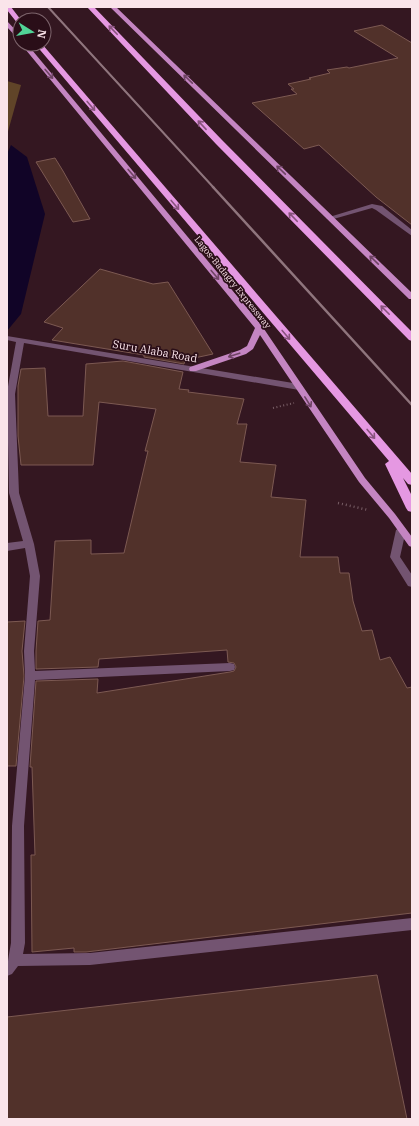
<svg xmlns="http://www.w3.org/2000/svg" width="419" height="1126" font-family="'IBM Plex Serif',serif">
  <rect width="100%" height="100%" fill="#341721"/>
  <!-- green -->
  <path fill="#604428" d="M7,81L21,85L7,135Z"/>
  <!-- water -->
  <path fill="#110427" d="M11,145L27,157L45,214L21,314L7,331V154Z"/>
  <!-- building -->
  <path fill="#51312a" stroke="#7c5952" d="M382,25L412,43V225L376,197L319,145L304,149L252,103L297,94L291,89H294L288,84L311,79L309,78L330,73L327,70L347,67L349,68L398,58L354,31Z
    M55,158L63,171L90,219L73,222L36,162Z
    M100,269L153,284L168,282L213,354L185,360L184,364L144,357V355L52,340L63,328L44,322Z
    M123,361L183,372L179,389L189,390L188,392L244,399L237,424H247L240,462L276,465L271,497L306,500L300,557H338L340,573H349L353,601L362,631L372,630L380,660L390,657L407,688L412,687V913L86,952H74V948L32,952L31,855H35L32,767H30L36,681L98,679L97,693L230,672L234,671L236,667L234,663L228,662L227,650L99,659L98,667L36,669V651L38,621L50,620L55,541L91,540V554L124,553L148,451H145L156,409L99,402L93,465H21L18,436V386L21,369L45,368L48,416H83L86,364Z
    M25,621L22,651L24,676L16,766H7V622Z
    M377,975L407,1119H7V1017Z"/>
  <g fill="none" stroke-linecap="round" stroke-linejoin="round">
    <!-- path-far1 -->
    <path stroke="#795f67" stroke-width="2" stroke-dasharray="1 2.5" stroke-linecap="butt" d="M273,408L294,403"/>
    <!-- path -->
    <path stroke="#795f67" stroke-width="2.5" stroke-dasharray="1 3" stroke-linecap="butt" d="M338,503L368,510"/>
    <!-- minor -->
    <path fill="#735471" fill-rule="evenodd" d="M372,204L382,206L412,230V236L376,210L372,208L330,220L326,218Z
      M7,336L299,384L303,387L299,390L24,343L15,394L19,493L34,544L40,576L34,651L35,671L230,663L234,664L235,667L234,670L230,671L35,680L24,826L25,943L23,954L90,953L412,918V930L90,965L18,966L12,974L7,976C7,964 9,955 11,943L12,826L25,676L24,651L30,576L25,548L7,551V543L23,541L9,493L7,392L16,342L7,340Z
      M401,527L406,530L400,557L412,575V587L408,586L390,557L396,530Z"/>
    <!-- major -->
    <path fill="#c485c2" fill-rule="evenodd" d="M110,7H116L412,293V299H409Z
      M7,21L20,35V41L7,27Z
      M21,44H27L262,326L365,478L395,514L412,537V547L409,546L389,518L359,482L260,335L253,349L246,354L196,371H190L189,369L190,367L240,350L247,346L255,328Z"/>
    <!-- highway -->
    <path fill="#e598e2" fill-rule="evenodd" d="M7,7H11L21,20L20,25L18,24L7,10Z
      M87,7H94L222,140L412,332V341L409,340L216,144Z
      M35,44H42L412,474V485L408,484L403,478L412,496V512L408,511L406,508L385,464L389,461Z"/>
    <!-- rail-far1 -->
    <path stroke="#8f757d" stroke-width="2" d="M48,7L214,188"/>
    <!-- rail -->
    <path stroke="#8f757d" stroke-width="2.5" d="M213,187L412,405"/>
  </g>
  <!-- one-way arrows -->
  <defs><path id="oneway-shaft" d="M-6 0H5M1.5-3L5.5 0L1.5 3" fill="none" stroke-width="1.6" stroke-linecap="round" stroke-linejoin="round"/></defs>
  <g stroke="#88537d">
    <use href="#oneway-shaft" transform="translate(113 30) rotate(-134)"/>
    <use href="#oneway-shaft" transform="translate(91 106) rotate(50)"/>
    <use href="#oneway-shaft" transform="translate(202 125) rotate(-133)"/>
    <use href="#oneway-shaft" transform="translate(175 205) rotate(50)"/>
    <use href="#oneway-shaft" transform="translate(293 217) rotate(-134)"/>
    <use href="#oneway-shaft" transform="translate(385 310) rotate(-135)"/>
    <use href="#oneway-shaft" transform="translate(286 335) rotate(50)"/>
    <use href="#oneway-shaft" transform="translate(371 434) rotate(50)"/>
  </g>
  <g stroke="#6f4464">
    <use href="#oneway-shaft" transform="translate(49 74) rotate(50)"/>
    <use href="#oneway-shaft" transform="translate(188 79) rotate(-136)"/>
    <use href="#oneway-shaft" transform="translate(281 170) rotate(-136)"/>
    <use href="#oneway-shaft" transform="translate(132 174) rotate(50)"/>
    <use href="#oneway-shaft" transform="translate(374 260) rotate(-136)"/>
    <use href="#oneway-shaft" transform="translate(215 275) rotate(50)"/>
    <use href="#oneway-shaft" transform="translate(234 355) rotate(162)"/>
    <use href="#oneway-shaft" transform="translate(308 402) rotate(58)"/>
  </g>
  <g text-anchor="middle" dominant-baseline="central" stroke-width="3.5" stroke-linejoin="round" paint-order="stroke">
    <!-- far-street labels -->
    <g font-size="9" fill="#fae4ea" stroke="#2a0e18">
      <text transform="translate(233 282) rotate(51)">Lagos-Badagry Expressway</text>
    </g>
    <!-- street labels -->
    <g font-size="11" fill="#fae4ea" stroke="#2a0e18">
      <text transform="translate(155 351) rotate(10)">Suru Alaba Road</text>
    </g>
  </g>
  <!-- border -->
  <rect width="419" height="1126" fill="none" stroke="#fae4ea" stroke-width="16"/>
  <!-- north arrow -->
  <g transform="translate(32 32) rotate(101)"><circle r="19" fill="#2a0e18" stroke="#7d646c"/>
  <path d="M0-3L7 15L0 10L-7 15Z" fill="#51d397"/>
  <text y="-6" font-size="11" font-weight="bold" text-anchor="middle" fill="#fae4ea">N</text>
  </g>
</svg>
